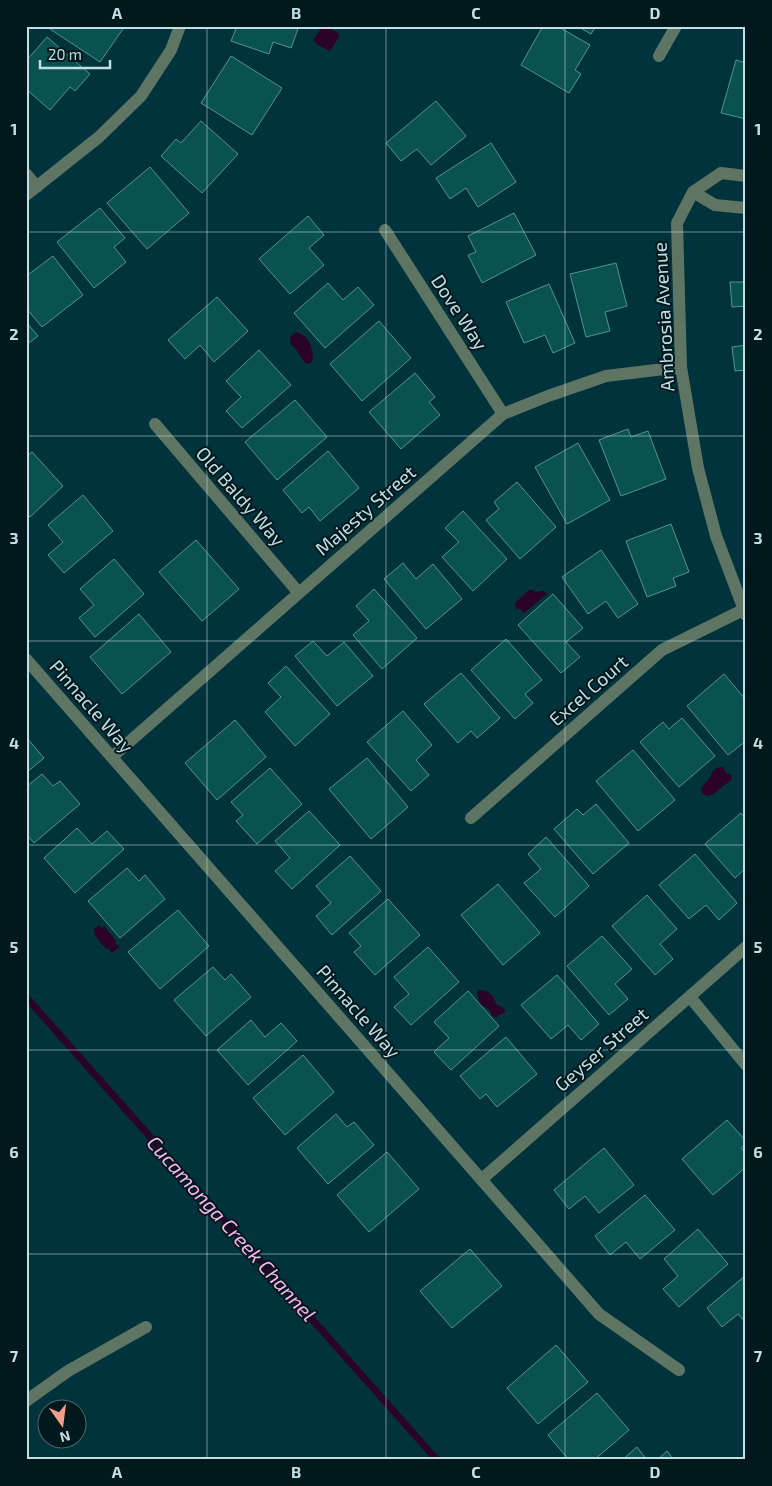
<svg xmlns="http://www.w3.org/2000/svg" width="772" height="1486" font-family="'Exo 2',sans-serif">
  <rect width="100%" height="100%" fill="#00333c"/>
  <!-- water -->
  <path fill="#2b0328" d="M319,26H331L332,30L338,32L339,37L330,51L318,45L313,40L320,30Z
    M296,332C309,335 315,350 312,362L307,364C299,358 300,351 291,345L290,337Z
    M529,590H534L535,592L544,591L547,594L524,613L519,608L517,610L515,606V603Z
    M723,767L727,774H730L732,777L731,781C722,784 718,794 708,796L702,793L701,788C703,785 705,783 707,781C714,774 710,768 723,767Z
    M99,925L102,928L104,926L116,941L115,942L119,947L112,953L108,948L106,949L94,934L95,933L93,930Z
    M479,990C488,990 494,995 496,1004L504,1008L505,1012L496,1017L492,1016L489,1009L480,1004L477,992Z"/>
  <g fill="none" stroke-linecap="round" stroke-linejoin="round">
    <!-- stream -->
    <path stroke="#2b0328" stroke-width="7" d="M26,997L437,1460"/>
  </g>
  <!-- building -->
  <path fill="#0a5250" stroke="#549390" d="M52,26H125L100,62L50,29Z
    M237,26H299L291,48L273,42L269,54L231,41Z
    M543,26H557L590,45L575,70L581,74L569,93L521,65Z
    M577,26H596L591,34Z
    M47,37L90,74L75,91L70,87L50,110L26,89V61Z
    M231,56L282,88L252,135L201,103Z
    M736,60L746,63V119L721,113Z
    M436,101L466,136L431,165L417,149L401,161L386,143Z
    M201,121L238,154L202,193L161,156L176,139L181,143Z
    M491,143L516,182L478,207L466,188L450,199L436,178Z
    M150,167L189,213L147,249L107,203Z
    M100,208L125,238L114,247L126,262L94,288L57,242Z
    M514,213L536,255L482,283L468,255L476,252L468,236Z
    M308,216L324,235L309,248L324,265L290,294L259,259Z
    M53,256L83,295L42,327L26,308V271L29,274Z
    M616,263L627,306L605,312L610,331L586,337L570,274Z
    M730,282H746V306L732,307Z
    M328,283L343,300L358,287L374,305L325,348L294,313Z
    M549,284L575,343L553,353L545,335L524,343L506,302Z
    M217,297L248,331L214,362L200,345L185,359L168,340Z
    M379,321L411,358L362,401L330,364Z
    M26,322L38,336L26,345Z
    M746,345V370L735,371L732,347Z
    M259,350L291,385L242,428L226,411L241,397L226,381Z
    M415,373L435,397L429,402L440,415L401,449L369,412Z
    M295,400L327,437L277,480L245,442Z
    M628,429L631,437L648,431L666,479L621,496L599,440Z
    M578,443L610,500L567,524L535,467Z
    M328,451L359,488L320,521L309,507L302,513L283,490Z
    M32,452L63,486L30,517L26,513V457Z
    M517,482L556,527L520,559L486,520L499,509L494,502Z
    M83,495L113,531L64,573L48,555L63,542L48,525Z
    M463,511L507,559L473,591L442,557L459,542L445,528Z
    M671,524L689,572L673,578L676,586L647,597L626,541Z
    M196,540L239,589L202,621L159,572Z
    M601,550L638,604L618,618L606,601L588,614L562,577Z
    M114,559L144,594L95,637L79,618L94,605L80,589Z
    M403,563L416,579L433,564L462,599L426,629L384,579Z
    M374,589L417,638L382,669L353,635L369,621L356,606Z
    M553,594L583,628L566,642L580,657L561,673L518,625Z
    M139,614L171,652L122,694L90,657Z
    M506,639L542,680L525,694L533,703L515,719L471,670Z
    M313,641L327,656L344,642L373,676L337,706L295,656Z
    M286,666L330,714L295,746L265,712L281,697L268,683Z
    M461,673L500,718L477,738L471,731L458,743L424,704Z
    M724,674L746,700V741L728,755L687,706Z
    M403,711L432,745L416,760L429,775L411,791L367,742Z
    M682,718L715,756L679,787L640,742L663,722L669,729Z
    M235,720L266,757L217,800L185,763Z
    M26,737L44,758L26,773Z
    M633,750L675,800L638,831L596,781Z
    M367,758L408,807L371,839L329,789Z
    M270,768L302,804L257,844L236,821L243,815L231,802Z
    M42,774L53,786L60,781L80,804L34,843L26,834V787Z
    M596,804L629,843L593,874L554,829L577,809L583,815Z
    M309,811L340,845L292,889L275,871L290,858L275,841Z
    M741,813L746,819V868L735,878L705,844Z
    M77,828L92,844L107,831L124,849L75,893L44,858Z
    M546,837L589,886L555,917L524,883L541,869L528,854Z
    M695,854L737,903L719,920L706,905L689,919L659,885Z
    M350,856L381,891L332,935L316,916L331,903L316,886Z
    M127,868L139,881L145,875L165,899L120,938L88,901Z
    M498,884L540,933L503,965L461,915Z
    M647,895L677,929L660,944L673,959L655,975L612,926Z
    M388,899L420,935L375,975L354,952L361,946L349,933Z
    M178,910L209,946L160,989L128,952Z
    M602,936L632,969L615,984L628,999L609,1015L567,966Z
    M428,947L459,982L411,1025L394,1007L409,994L394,977Z
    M213,967L225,980L231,974L251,997L206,1036L174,1000Z
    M557,975L599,1024L581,1040L568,1025L551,1039L521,1005Z
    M468,991L499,1026L451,1070L434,1052L449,1038L434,1022Z
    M251,1020L265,1037L281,1023L297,1041L248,1085L217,1050Z
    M506,1037L537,1074L497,1107L486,1094L480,1099L460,1076Z
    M303,1055L334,1092L285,1135L253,1098Z
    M336,1114L347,1127L354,1122L374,1145L328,1184L297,1148Z
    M727,1120L746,1141V1144L741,1148L746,1154V1167L713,1195L682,1159Z
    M604,1148L634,1185L599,1213L585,1196L569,1209L554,1190Z
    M387,1152L419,1189L369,1232L337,1195Z
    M645,1195L675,1230L640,1259L626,1242L610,1255L595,1236Z
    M698,1229L728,1264L679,1307L663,1289L678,1276L664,1259Z
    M470,1249L502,1286L452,1328L420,1291Z
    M746,1275V1323L738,1314L722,1327L707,1308Z
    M556,1345L588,1382L538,1424L507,1388Z
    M597,1393L629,1430L594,1460H569L548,1435Z
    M637,1447L647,1460H622Z
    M667,1451L674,1460H657Z"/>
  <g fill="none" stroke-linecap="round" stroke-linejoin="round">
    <!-- minor -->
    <path stroke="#5e7563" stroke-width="12" d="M659,56L676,26
      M26,174L37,187
      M746,176L721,173L693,192L677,223L681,367L698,468L716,536L746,615
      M693,192L715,205L746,208
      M26,195L99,137L141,96L171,50L180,26
      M385,230L503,414
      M155,424L299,593
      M26,659L599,1314L679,1370
      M112,757L503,414L548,396L606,376L681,367
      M471,818L662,650L743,610
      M690,997L746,1065
      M482,1179L746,947
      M26,1401L68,1371L146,1327"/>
  </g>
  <!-- grid -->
  <path fill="none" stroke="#c2dfe5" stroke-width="1" stroke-opacity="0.55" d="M207,26V1460M386,26V1460M565,26V1460M26,232H746M26,436H746M26,641H746M26,845H746M26,1050H746M26,1254H746"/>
  <g text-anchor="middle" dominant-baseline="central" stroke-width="4" stroke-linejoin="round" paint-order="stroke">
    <!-- street labels -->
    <g font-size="19" fill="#c2dfe5" stroke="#01191d">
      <text transform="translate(460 312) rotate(57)">Dove Way</text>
      <text transform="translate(663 317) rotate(-93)">Ambrosia Avenue</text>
      <text transform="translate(241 496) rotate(49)">Old Baldy Way</text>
      <text transform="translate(365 510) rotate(-41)">Majesty Street</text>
      <text transform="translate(588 690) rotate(-41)">Excel Court</text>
      <text transform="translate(92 706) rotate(49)">Pinnacle Way</text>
      <text transform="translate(359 1011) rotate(49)">Pinnacle Way</text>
      <text transform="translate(601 1049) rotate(-41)">Geyser Street</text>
    </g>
    <!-- water labels -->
    <g font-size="20" font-style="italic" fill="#ffb7f4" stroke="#01191d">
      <text transform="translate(232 1228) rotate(48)">Cucamonga Creek Channel</text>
    </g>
  </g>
  <!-- border -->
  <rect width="772" height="1486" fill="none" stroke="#01191d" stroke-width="55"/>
  <!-- north arrow -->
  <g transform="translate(62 1424) rotate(166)"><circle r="24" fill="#01191d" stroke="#4e686d"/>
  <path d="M0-4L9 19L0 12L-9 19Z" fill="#f49d8c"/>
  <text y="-8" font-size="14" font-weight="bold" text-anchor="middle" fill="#c2dfe5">N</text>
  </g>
  <!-- scale -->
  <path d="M40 60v8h70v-8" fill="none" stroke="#c2dfe5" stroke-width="2.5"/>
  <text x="48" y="60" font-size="15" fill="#c2dfe5" stroke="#01191d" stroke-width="4" paint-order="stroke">20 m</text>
  <rect x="28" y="28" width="716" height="1430" fill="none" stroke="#c2dfe5" stroke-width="2"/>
  <g font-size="16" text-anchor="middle" font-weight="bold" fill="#c2dfe5">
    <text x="117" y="19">A</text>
    <text x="296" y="19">B</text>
    <text x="476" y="19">C</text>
    <text x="655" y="19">D</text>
    <text x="14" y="135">1</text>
    <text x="758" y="135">1</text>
    <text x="14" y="340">2</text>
    <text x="758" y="340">2</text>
    <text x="14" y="544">3</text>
    <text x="758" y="544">3</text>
    <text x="14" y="749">4</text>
    <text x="758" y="749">4</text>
    <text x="14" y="953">5</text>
    <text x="758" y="953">5</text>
    <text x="14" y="1158">6</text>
    <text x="758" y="1158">6</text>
    <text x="14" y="1362">7</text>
    <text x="758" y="1362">7</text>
    <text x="117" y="1478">A</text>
    <text x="296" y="1478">B</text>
    <text x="476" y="1478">C</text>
    <text x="655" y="1478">D</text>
  </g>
</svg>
